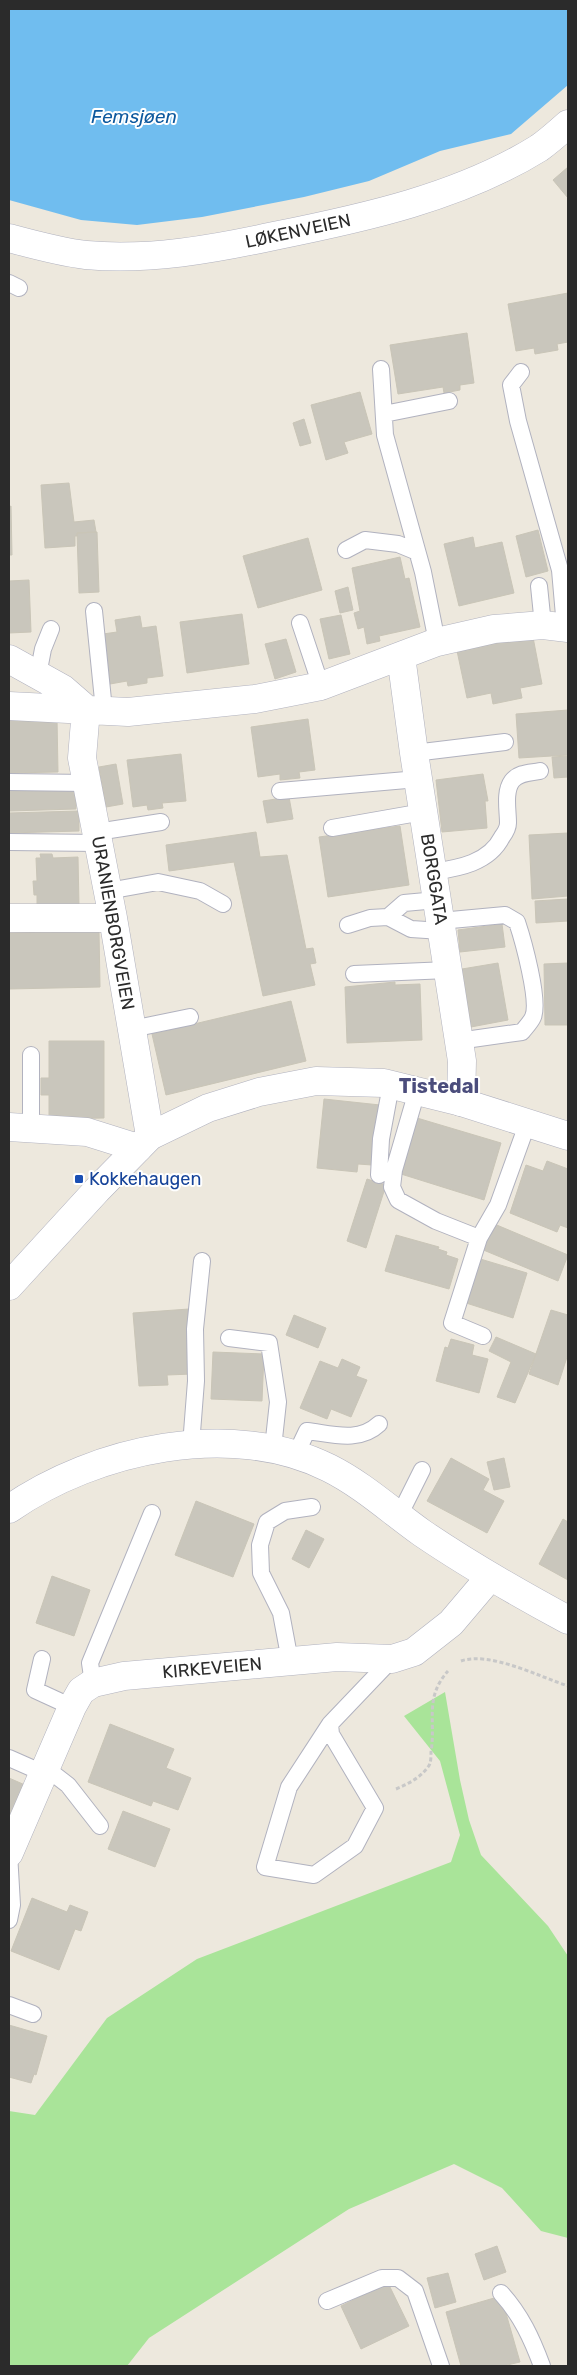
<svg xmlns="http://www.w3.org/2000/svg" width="577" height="2375" viewBox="0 0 577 2375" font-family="Rubik,sans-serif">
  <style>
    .green { fill: #a9e499 }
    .water { fill: #70bdef }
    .building { fill: #c9c6bc; stroke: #c9c5b7 }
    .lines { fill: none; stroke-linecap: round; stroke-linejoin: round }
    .service-casing { stroke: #b1b2bf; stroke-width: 18 }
    .minor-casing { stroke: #b1b2bf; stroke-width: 29 }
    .tertiary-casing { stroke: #b1b2bf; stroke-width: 29 }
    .secondary-casing { stroke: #b1b2bf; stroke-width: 29 }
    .path { stroke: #c8c8c8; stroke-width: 3; stroke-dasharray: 4 2.5; stroke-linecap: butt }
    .service { stroke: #fff; stroke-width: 16 }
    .minor { stroke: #fff; stroke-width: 28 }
    .tertiary { stroke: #fff; stroke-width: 28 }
    .secondary { stroke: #fff; stroke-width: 28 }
    .transit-dot { fill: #1a4fb4; stroke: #fff; stroke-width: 2 }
    .labels { text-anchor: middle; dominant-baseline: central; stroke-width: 4; stroke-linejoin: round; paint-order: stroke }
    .street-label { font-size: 18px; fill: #2b2b2b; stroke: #fff }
    .transit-label { font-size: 18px; fill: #164399; stroke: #fff; text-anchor: start }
    .water-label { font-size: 19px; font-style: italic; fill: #0d599e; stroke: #fff }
    .quarter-label { font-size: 20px; font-weight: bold; fill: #4b4d7c; stroke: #fff }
  </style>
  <rect width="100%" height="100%" fill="#ede8dd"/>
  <path class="green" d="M 445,1692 L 460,1780 L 469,1820 L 481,1855 L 548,1926 L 568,1956 L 568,2238 L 541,2231 L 502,2188 L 454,2164 L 349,2209 L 149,2338 L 127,2366 L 9,2366 L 9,2111 L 35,2115 L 107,2018 L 197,1959 L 451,1862 L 460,1835 L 440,1761 L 404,1716 Z"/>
  <path class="water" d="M 9,9 L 568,9 L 568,85 L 511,134 L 440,151 L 369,181 L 304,197 L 202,217 L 137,225 L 81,220 L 9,200 Z"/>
  <path class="building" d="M 568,167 L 568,198 L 553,180 Z
    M 568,293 L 568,342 L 557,344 L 558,350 L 535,354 L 534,348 L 516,351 L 508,304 Z
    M 467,333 L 474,383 L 460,385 L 460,390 L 444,393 L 443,387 L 398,394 L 390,345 Z
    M 360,392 L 372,434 L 344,442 L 348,453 L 326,460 L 311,405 Z
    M 304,419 L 311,443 L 300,446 L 293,423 Z
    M 69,483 L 74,522 L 94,520 L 96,532 L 77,533 L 77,536 L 75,536 L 75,546 L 45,548 L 41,485 Z
    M 11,506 L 12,555 L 9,555 L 9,507 Z
    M 538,530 L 548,571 L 526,577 L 516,536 Z
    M 97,532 L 99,592 L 79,593 L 77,533 Z
    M 473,537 L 475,548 L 502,542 L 514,593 L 459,606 L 444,544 Z
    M 308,538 L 322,590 L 258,608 L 243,556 Z
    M 400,557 L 405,579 L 409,578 L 420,627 L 379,636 L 380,641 L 367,644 L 364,627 L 358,629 L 354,613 L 360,611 L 352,568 Z
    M 29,580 L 31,632 L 9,633 L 9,581 Z
    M 348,587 L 353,610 L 340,613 L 335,591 Z
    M 242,614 L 249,664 L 187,673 L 180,622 Z
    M 341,615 L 350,654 L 329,659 L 320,619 Z
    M 140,616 L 142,628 L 156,626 L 163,676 L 147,678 L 147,683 L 128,686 L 127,681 L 110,684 L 103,634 L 117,632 L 115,620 Z
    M 532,632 L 542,684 L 520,688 L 522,698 L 493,704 L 491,693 L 467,698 L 456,646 Z
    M 286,639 L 296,672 L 275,679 L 265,644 Z
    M 568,710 L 568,755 L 519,758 L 516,714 Z
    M 57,718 L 58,772 L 9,773 L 9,720 Z
    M 308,719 L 315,770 L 299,772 L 300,778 L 280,780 L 280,774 L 258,777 L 251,727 Z
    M 181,754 L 186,801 L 162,803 L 163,808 L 148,810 L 147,805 L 133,807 L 127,760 Z
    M 568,756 L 568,777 L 554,778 L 552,757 Z
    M 116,764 L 123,804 L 106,807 L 99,767 Z
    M 483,774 L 488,801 L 485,801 L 487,828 L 442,832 L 436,780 Z
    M 76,787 L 76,809 L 9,811 L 9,789 Z
    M 289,797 L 293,819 L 267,823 L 263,801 Z
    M 79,811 L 79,831 L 9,833 L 9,813 Z
    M 400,826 L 409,885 L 328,897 L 319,837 Z
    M 256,832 L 260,857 L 287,855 L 306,949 L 313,948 L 316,963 L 310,964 L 315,985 L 263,996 L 234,862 L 169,871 L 166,845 Z
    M 568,833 L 568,896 L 532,899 L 529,835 Z
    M 40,854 L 52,854 L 53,858 L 78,857 L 79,906 L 37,907 L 37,895 L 34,895 L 33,881 L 37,881 L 36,858 L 41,858 Z
    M 568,899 L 568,921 L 536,923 L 535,901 Z
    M 502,924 L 505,947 L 460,952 L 458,930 Z
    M 99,931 L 100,987 L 9,989 L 9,933 Z
    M 498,963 L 508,1020 L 471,1027 L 462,969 Z
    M 568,963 L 568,1025 L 545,1025 L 544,964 Z
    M 395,982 L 395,985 L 420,984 L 422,1040 L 347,1043 L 345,987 Z
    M 291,1001 L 306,1061 L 166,1095 L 152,1034 Z
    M 49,1041 L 104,1041 L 104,1118 L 49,1119 L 49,1095 L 41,1095 L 41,1078 L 49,1078 Z
    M 324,1099 L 380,1105 L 372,1165 L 358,1164 L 357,1172 L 317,1168 Z
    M 417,1118 L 501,1143 L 484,1200 L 401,1174 Z
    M 547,1161 L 568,1169 L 568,1228 L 560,1225 L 557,1232 L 510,1213 L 526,1165 L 543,1171 Z
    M 367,1179 L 386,1185 L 366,1248 L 347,1241 Z
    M 492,1223 L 568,1255 L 558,1281 L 481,1249 Z
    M 396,1235 L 439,1247 L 438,1249 L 447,1252 L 446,1255 L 458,1259 L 449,1289 L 385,1271 Z
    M 477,1258 L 527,1273 L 513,1318 L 463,1302 Z
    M 189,1309 L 192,1374 L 167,1375 L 168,1385 L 139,1386 L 133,1313 Z
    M 551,1310 L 568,1315 L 568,1354 L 558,1385 L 529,1374 Z
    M 294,1315 L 326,1328 L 318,1348 L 286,1335 Z
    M 496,1337 L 536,1354 L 515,1403 L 497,1397 L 511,1362 L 489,1351 Z
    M 451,1339 L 474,1345 L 472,1355 L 488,1359 L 479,1393 L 436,1381 L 445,1347 L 448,1348 Z
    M 213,1352 L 264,1354 L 262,1401 L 211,1399 Z
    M 342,1359 L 360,1367 L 356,1376 L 367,1380 L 351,1417 L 331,1409 L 327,1419 L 300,1408 L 320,1361 L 338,1368 Z
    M 451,1458 L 489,1479 L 483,1490 L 504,1501 L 487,1533 L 427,1501 Z
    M 504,1458 L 510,1487 L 494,1490 L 487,1462 Z
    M 196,1501 L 254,1524 L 233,1577 L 175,1555 Z
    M 563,1519 L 568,1522 L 568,1580 L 539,1564 Z
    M 306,1530 L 324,1539 L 309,1568 L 292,1559 Z
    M 52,1576 L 90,1590 L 74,1636 L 36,1623 Z
    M 110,1724 L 174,1749 L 166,1768 L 191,1778 L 178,1810 L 153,1801 L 151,1806 L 88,1782 Z
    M 9,1778 L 25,1785 L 9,1821 Z
    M 123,1811 L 170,1829 L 155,1867 L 108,1849 Z
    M 32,1898 L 67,1912 L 70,1905 L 88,1912 L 81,1931 L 75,1929 L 59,1970 L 11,1951 Z
    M 9,2025 L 47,2036 L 36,2075 L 34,2074 L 31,2083 L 9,2077 Z
    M 497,2246 L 506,2272 L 484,2280 L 475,2254 Z
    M 448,2273 L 456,2302 L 435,2308 L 427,2278 Z
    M 388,2283 L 409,2326 L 361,2349 L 341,2306 Z
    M 501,2296 L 520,2362 L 503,2366 L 461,2366 L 446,2312 Z"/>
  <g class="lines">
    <defs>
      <path id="service" d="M 9,283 L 19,288
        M 381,369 L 385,435 L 423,572 L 437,642
        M 521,372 L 511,385 L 518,421 L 560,570 L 565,627
        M 384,414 L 449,401
        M 346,550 L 365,540 L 398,544 L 415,551
        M 539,586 L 543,625
        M 94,611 L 104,710
        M 300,623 L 321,686
        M 38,675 L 43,649 L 51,629
        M 414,753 L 505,742
        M 9,782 L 87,783
        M 280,791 L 418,779
        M 332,828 L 423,812
        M 97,832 L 161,822
        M 9,842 L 99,843
        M 433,872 C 459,868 489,863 502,837 C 505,833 508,828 508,823 C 508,810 504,792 512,781 C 519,772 531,773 540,771
        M 108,891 L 158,882 L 200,891 L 223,904
        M 388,917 L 411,929 L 442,931
        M 440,921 L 505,915 L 517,922 C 523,940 540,1001 533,1017 C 531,1022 525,1028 522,1032 L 458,1041
        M 348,925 L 370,918 L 388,917 L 404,903 L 437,900
        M 354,974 L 448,970
        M 132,1029 L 190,1017
        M 31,1055 L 31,1127
        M 417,1091 L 394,1170 L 392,1187 L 398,1200 L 436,1221 L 479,1238
        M 379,1175 L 381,1139 L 391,1085
        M 483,1336 L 452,1323 L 479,1238 L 498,1205 L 528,1122
        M 229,1338 L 269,1343 L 278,1402 L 273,1448
        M 191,1445 L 196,1381 L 195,1329 L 202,1261
        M 296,1454 L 307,1431 C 332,1434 359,1443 379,1424
        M 399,1516 L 422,1470
        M 42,1659 L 35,1690 L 72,1707
        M 290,1661 L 281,1613 L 261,1573 L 260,1545 L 267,1522 L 285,1511 L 312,1507
        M 93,1683 L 90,1663 L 152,1513
        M 330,1724 L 331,1734 L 375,1808 L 355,1846 L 314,1875 L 265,1867 L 289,1787 L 330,1724 L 392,1659
        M 9,1758 L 43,1773
        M 46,1768 L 68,1785 L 100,1826
        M 9,1920 L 12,1905 L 9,1853
        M 9,2005 L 33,2014
        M 501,2293 C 521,2315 532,2339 542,2366
        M 327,2301 L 382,2278 L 398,2278 L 415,2291 L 441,2366"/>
      <path id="minor" d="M 9,238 C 35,245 60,252 86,255 C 148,261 214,249 274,236 C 364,218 460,197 539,148 C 549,141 559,132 568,124
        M 401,656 L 414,753 L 462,1061 L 461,1102
        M 9,659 L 63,689 L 86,709 L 82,758 L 113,918 L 150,1136
        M 9,706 L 128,712 L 255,699 L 321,686 L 437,642 L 494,629 L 543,625 L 568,628
        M 9,918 L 113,918
        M 9,1127 L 87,1132 L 138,1148
        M 9,1853 L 72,1707 L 81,1691 L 93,1683 L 124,1676 L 337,1657 L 392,1659 L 414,1652 L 451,1623 L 490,1577"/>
      <path id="tertiary" d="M 9,1286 L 97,1190 L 150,1136 L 208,1108 L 259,1092 L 316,1081 L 384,1083 L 461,1102 L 568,1136"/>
      <path id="secondary" d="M 9,1509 C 95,1449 232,1419 329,1468 C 363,1485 391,1511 422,1533 C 469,1565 518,1593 568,1620"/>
    </defs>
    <use href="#service" class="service-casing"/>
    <use href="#minor" class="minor-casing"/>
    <use href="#tertiary" class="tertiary-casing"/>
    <use href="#secondary" class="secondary-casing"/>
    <path class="path" d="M 461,1661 C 490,1651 540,1677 568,1686
      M 396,1789 C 408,1784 420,1778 428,1767 C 431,1764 431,1757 431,1752 C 436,1720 424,1698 448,1671"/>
    <use href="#service" class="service"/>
    <use href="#minor" class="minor"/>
    <use href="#tertiary" class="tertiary"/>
    <use href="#secondary" class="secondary"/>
  </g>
  <rect class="transit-dot" x="74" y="1174" width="10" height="10" rx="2.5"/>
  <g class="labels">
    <g class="street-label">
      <text transform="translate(298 231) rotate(-12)">LØKENVEIEN</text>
      <text transform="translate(434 879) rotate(81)">BORGGATA</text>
      <text transform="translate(113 923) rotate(80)">URANIENBORGVEIEN</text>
      <text transform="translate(212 1668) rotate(-5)">KIRKEVEIEN</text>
    </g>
    <g class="transit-label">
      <text x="89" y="1179">Kokkehaugen</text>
    </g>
    <g class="water-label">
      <text x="134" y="116">Femsjøen</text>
    </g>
    <g class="quarter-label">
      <text x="439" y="1086">Tistedal</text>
    </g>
  </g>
  <rect width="577" height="2375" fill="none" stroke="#2b2b2b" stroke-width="20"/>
</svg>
